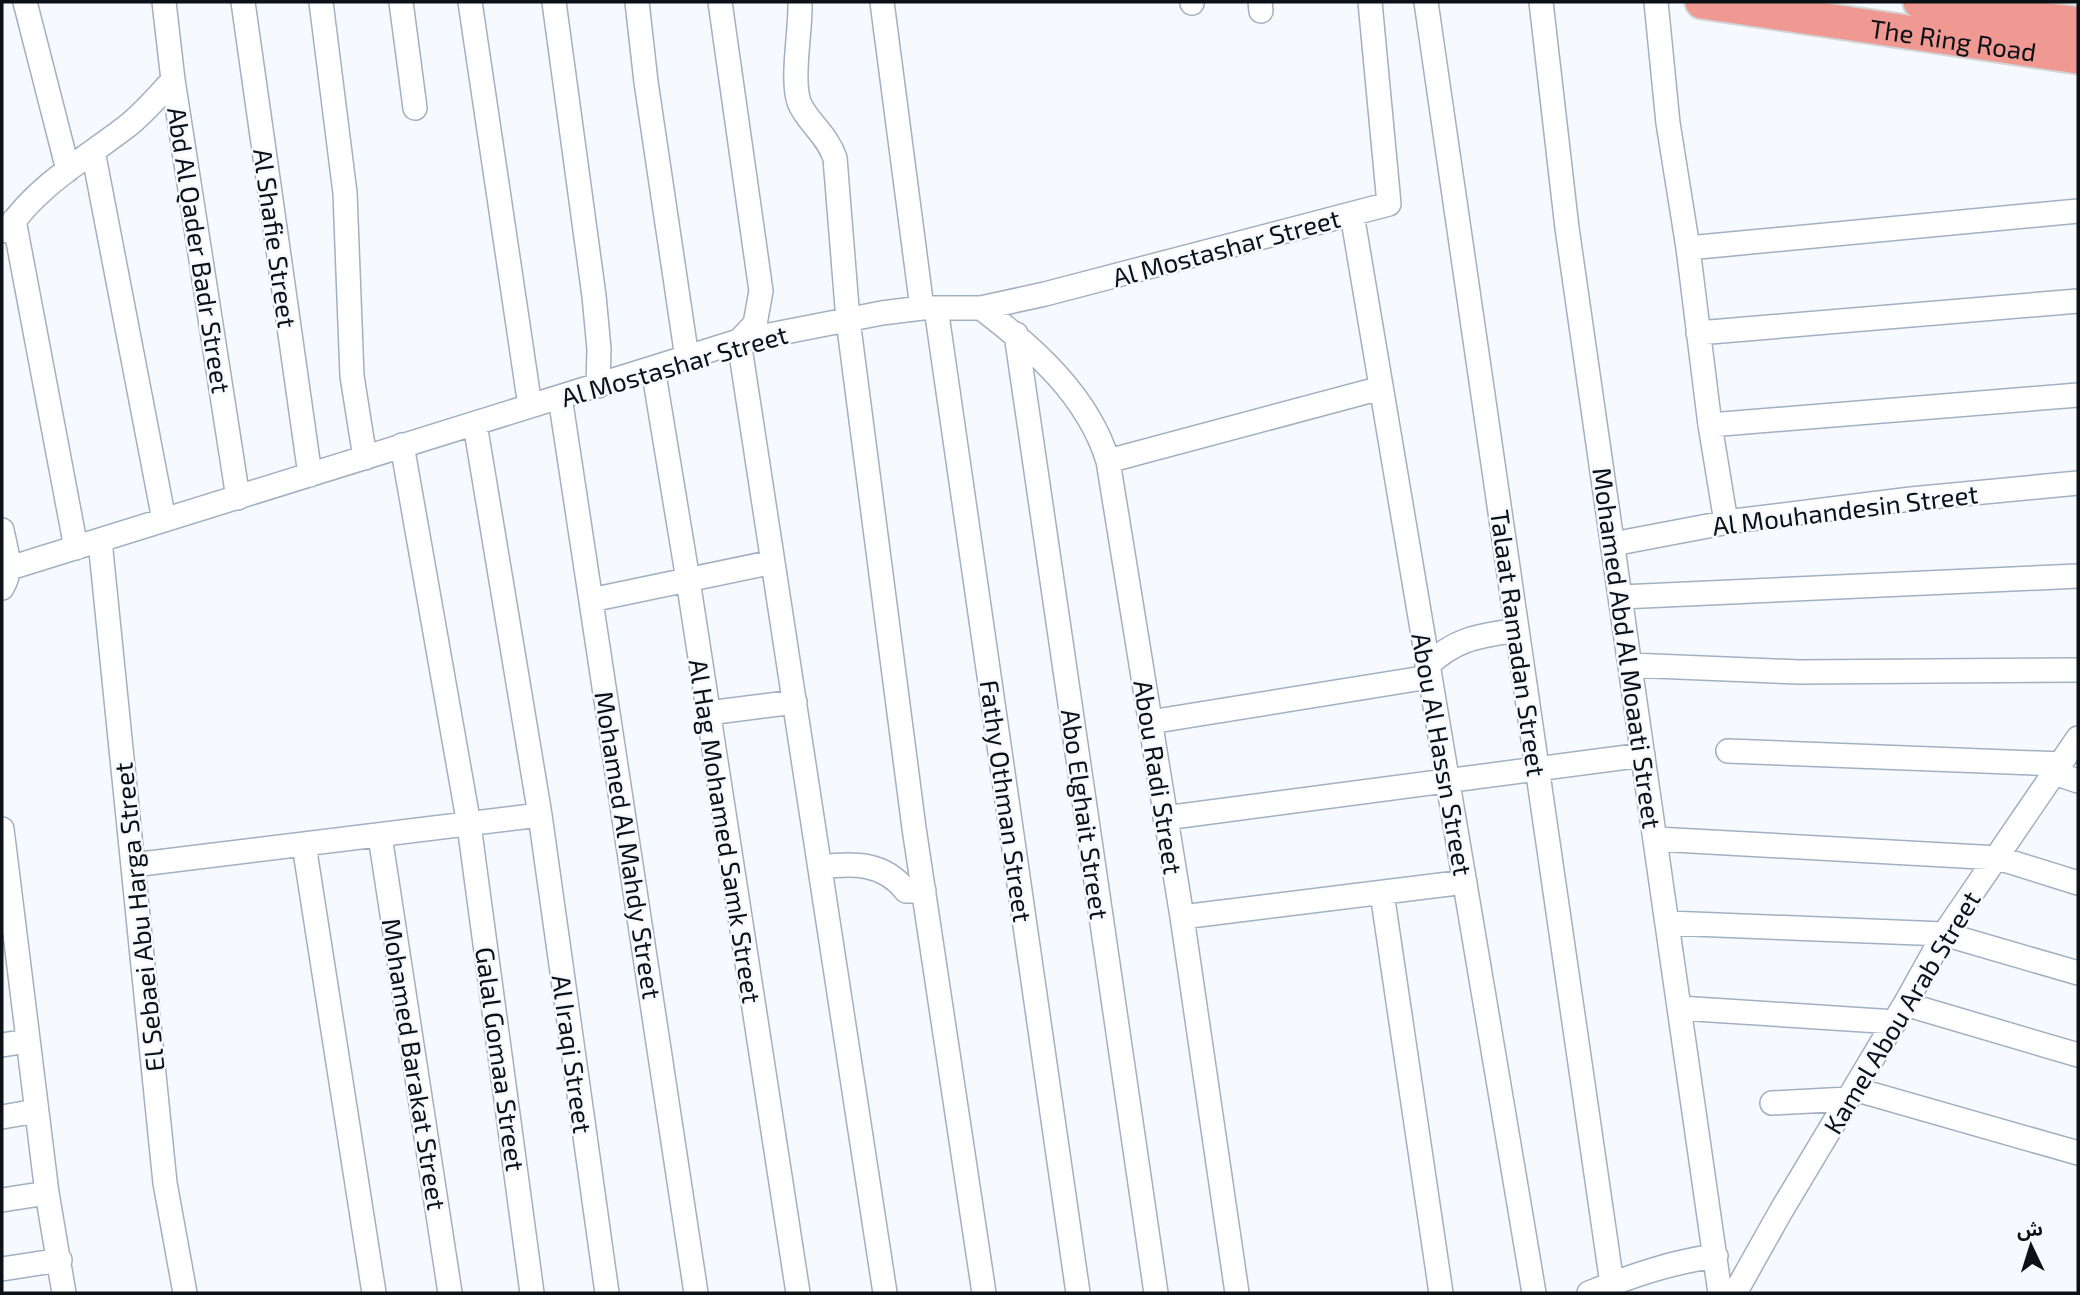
<svg xmlns="http://www.w3.org/2000/svg" width="2080" height="1295" viewBox="0 0 2080 1295" font-family="'Exo 2','Noto Sans Arabic',sans-serif">
  <style>
    .lines { fill: none; stroke-linecap: round; stroke-linejoin: round }
    .minor-casing { stroke: #a2b0c2; stroke-width: 26 }
    .highway-casing { stroke: #d3d4d5; stroke-width: 37 }
    .minor { stroke: #fff; stroke-width: 23 }
    .highway { stroke: #ef9992; stroke-width: 33 }
    .labels { text-anchor: middle; dominant-baseline: central; stroke-width: 5; stroke-linejoin: round; paint-order: stroke }
    .street-label { font-size: 26px; fill: #0c1117; stroke: #f6f9fd }
  </style>
  <rect width="100%" height="100%" fill="#f6f9fd"/>
  <g class="lines">
    <defs>
      <path id="minor" d="M 25,2 L 68,170
        M 164,2 L 173,80 L 238,498
        M 243,2 L 310,475
        M 321,2 L 345,193 L 352,376 L 365,458
        M 401,2 L 415,108
        M 470,2 L 530,406
        M 554,2 L 594,296 L 599,349 L 598,386
        M 637,2 L 646,82 L 687,358
        M 720,2 L 761,291 L 755,324 L 739,341 L 885,1293
        M 800,2 C 801,30 791,78 799,102 C 806,121 827,134 835,158 L 848,320 L 914,828 L 984,1293
        M 882,2 L 922,308
        M 1192,2 L 1192,3
        M 1260,2 L 1261,11
        M 1426,2 L 1612,1284
        M 1541,2 L 1567,228 L 1720,1293
        M 1656,2 L 1668,123 L 1688,248 L 1710,425 L 1726,522
        M 93,151 L 164,520
        M 1352,214 L 1534,1293
        M 14,220 L 76,548
        M 7,231 C 34,188 87,157 126,127 C 143,114 158,96 173,80
        M 1688,248 L 2078,211
        M 936,308 L 1078,1293
        M 981,308 C 1034,348 1088,396 1108,461 L 1182,917 L 1237,1293
        M 1698,333 L 2078,301
        M 1016,334 L 1156,1293
        M 653,368 L 688,580 L 798,1293
        M 560,397 L 696,1293
        M 475,424 L 540,815 L 607,1293
        M 1710,425 L 2078,395
        M 402,445 L 469,825 L 532,1293
        M 1108,461 L 1381,388
        M 2,530 C 6,551 14,569 2,588
        M 100,541 L 165,1183 L 185,1293
        M 1613,544 L 1734,521 L 1911,499 L 2078,483
        M 2,567 L 10,568 L 739,341 L 882,313 L 922,308 L 981,308 L 1045,294 L 1389,204 L 1370,2
        M 1621,597 L 2078,576
        M 591,600 L 773,562
        M 1630,665 L 1799,672 L 2078,670
        M 1427,666 C 1456,638 1479,636 1517,630
        M 708,713 L 795,702
        M 1150,722 L 1429,677
        M 1728,751 L 2061,764
        M 2054,773 L 2078,781
        M 1165,818 L 1643,755
        M 2,829 L 47,1193 L 64,1293
        M 380,836 L 450,1293
        M 1656,839 L 1998,858 L 2078,883
        M 304,845 L 374,1293
        M 133,865 L 540,815
        M 820,867 C 853,863 884,862 906,891 L 924,891
        M 1382,893 L 1441,1293
        M 1182,917 L 1465,882
        M 1668,923 L 1944,934 L 2078,973
        M 1905,1004 L 2078,1055
        M 1680,1008 L 1895,1022
        M 2,1045 L 27,1041
        M 1854,1089 L 2078,1153
        M 1772,1103 L 1848,1099
        M 2,1117 L 36,1111
        M 2,1200 L 47,1193
        M 2,1269 L 60,1260
        M 1589,1293 C 1631,1276 1671,1262 1716,1256
        M 1735,1293 L 1781,1211 L 1905,1004 L 1944,934 L 2078,738"/>
      <g id="highway">
        <path id="s1" d="M 1702,2 L 2078,57"/>
        <path d="M 1920,2 L 2078,24"/>
      </g>
    </defs>
    <use href="#minor" class="minor-casing"/>
    <use href="#highway" class="highway-casing"/>
    <use href="#minor" class="minor"/>
    <use href="#highway" class="highway"/>
  </g>
  <g class="labels">
    <g class="street-label">
      <text stroke="none"><textPath href="#s1" startOffset="254">The Ring Road</textPath></text>
      <text transform="translate(276 238) rotate(82)">Al Shafie Street</text>
      <text transform="translate(1226 247) rotate(-15)">Al Mostashar Street</text>
      <text transform="translate(200 250) rotate(81)">Abd Al Qader Badr Street</text>
      <text transform="translate(674 365) rotate(-16)">Al Mostashar Street</text>
      <text transform="translate(1845 509) rotate(-7)">Al Mouhandesin Street</text>
      <text transform="translate(1519 643) rotate(82)">Talaat Ramadan Street</text>
      <text transform="translate(1628 648) rotate(82)">Mohamed Abd Al Moaati Street</text>
      <text transform="translate(1443 754) rotate(80)">Abou Al Hassn Street</text>
      <text transform="translate(1159 777) rotate(81)">Abou Radi Street</text>
      <text transform="translate(1007 801) rotate(82)">Fathy Othman Street</text>
      <text transform="translate(1086 814) rotate(82)">Abo Elghait Street</text>
      <text transform="translate(726 831) rotate(81)">Al Hag Mohamed Samk Street</text>
      <text transform="translate(629 845) rotate(81)">Mohamed Al Mahdy Street</text>
      <text transform="translate(138 917) rotate(-96)">El Sebaei Abu Harga Street</text>
      <text transform="translate(1901 1012) rotate(-59)">Kamel Abou Arab Street</text>
      <text transform="translate(573 1054) rotate(82)">Al Iraqi Street</text>
      <text transform="translate(501 1059) rotate(82)">Galal Gomaa Street</text>
      <text transform="translate(415 1064) rotate(81)">Mohamed Barakat Street</text>
    </g>
  </g>
  <rect width="2080" height="1295" fill="none" stroke="#0c1117" stroke-width="7"/>
  <g transform="translate(2031 1246) rotate(356)" stroke="#f6f9fd" stroke-width="5" paint-order="stroke">
  <path d="M0-5L12 26L0 18L-12 26Z" fill="#0c1117"/>
  <text y="-10" font-size="19" font-weight="bold" text-anchor="middle" fill="#0c1117">ش</text>
  </g>
</svg>
